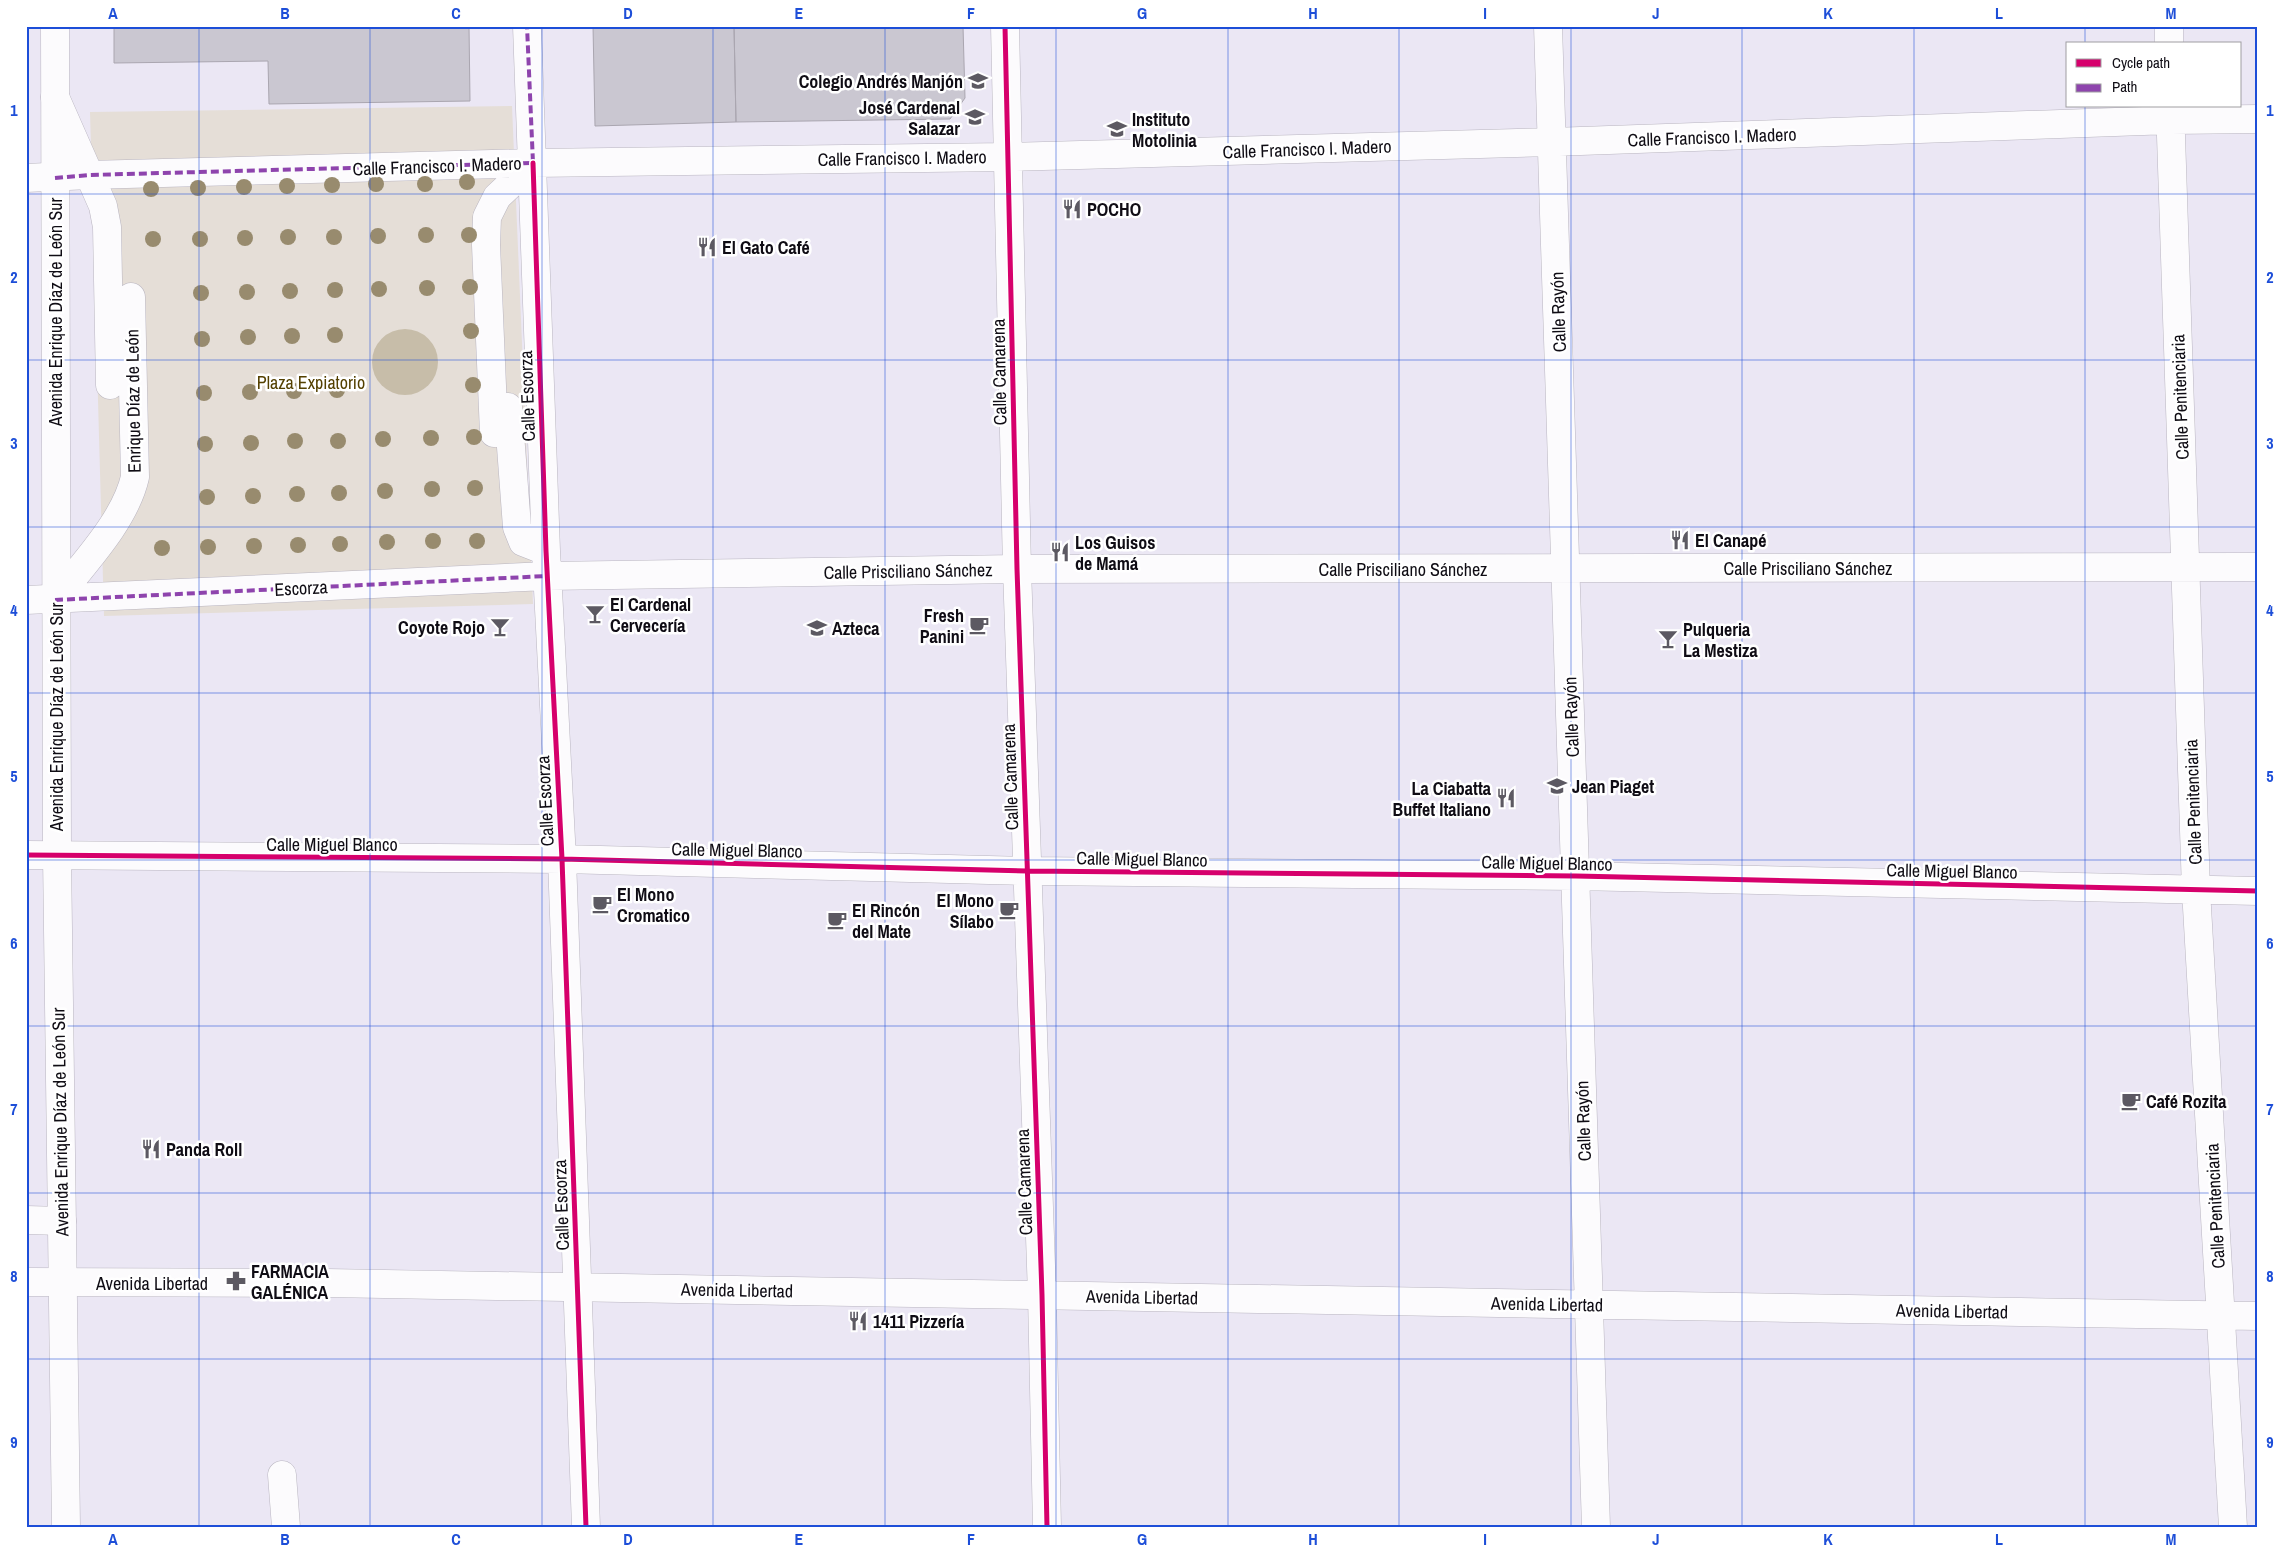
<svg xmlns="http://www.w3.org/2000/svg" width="2284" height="1553" viewBox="0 0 2284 1553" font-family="'Archivo Narrow',sans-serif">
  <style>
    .green { fill: #e5ded7 }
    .water { fill: #c7bda9 }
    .building { fill: #cac7d1; stroke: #aaa6b0 }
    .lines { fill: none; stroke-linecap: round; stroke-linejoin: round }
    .minor-casing { stroke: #b9b5c0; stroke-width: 29 }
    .major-casing { stroke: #b9b5c0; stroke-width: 29 }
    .minor { stroke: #fcfbfd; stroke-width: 28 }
    .major { stroke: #fcfbfd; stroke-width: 28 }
    .quiet { stroke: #8e44ad; stroke-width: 4; stroke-dasharray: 8 4; stroke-linecap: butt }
    .cycleway-casing { stroke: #fff; stroke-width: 8 }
    .cycleway { stroke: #d6006c; stroke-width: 5 }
    .tree { fill: #988b6e }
    .grid { fill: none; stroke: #1d4ed8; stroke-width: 1; stroke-opacity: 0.55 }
    .labels { text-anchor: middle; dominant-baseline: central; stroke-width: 5; stroke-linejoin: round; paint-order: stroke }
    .poi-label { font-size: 18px; font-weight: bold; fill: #0f0c14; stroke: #fff; text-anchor: start }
    .street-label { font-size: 18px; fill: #0f0c14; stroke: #fff }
    .park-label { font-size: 18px; fill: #544000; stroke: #fff }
    .neatline { fill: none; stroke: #1d4ed8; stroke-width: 2 }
    .grid-label { font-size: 16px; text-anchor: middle; font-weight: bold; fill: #1d4ed8 }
  </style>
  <rect width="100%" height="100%" fill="#ebe7f4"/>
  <path class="green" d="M 512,106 L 533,604 L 104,616 L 90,112 Z"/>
  <path class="water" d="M372 362a33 33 0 1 1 66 0a33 33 0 1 1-66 0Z"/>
  <path class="building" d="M 114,26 L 469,26 L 470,101 L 269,104 L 268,61 L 114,63 Z
    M 593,26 L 734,26 L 736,122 L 595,126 Z
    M 734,26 L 963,26 L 965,98 L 950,119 L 736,122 Z"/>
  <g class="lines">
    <defs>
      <path id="minor" d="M 527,26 L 546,551 L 562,859 L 586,1527
        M 1005,26 L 1017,569 L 1042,1295 L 1047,1527
        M 1548,26 L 1596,1527
        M 2169,26 L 2169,44
        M 55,97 L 103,206 L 107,227 L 110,385
        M 2170,106 L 2196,890 L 2233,1527
        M 26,178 L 89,175 L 533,163 L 1008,157 L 1552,142 L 2171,120 L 2258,119
        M 508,407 L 517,527 L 523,542 L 546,551
        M 494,433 L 486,245 L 487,217 L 497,197 L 533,163
        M 26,600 L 547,576 L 1017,569 L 2258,567
        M 55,600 C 83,564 125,521 135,477 L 131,297
        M 26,855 L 562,859 L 1027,871 L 1576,876 L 2258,891
        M 26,1220 L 62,1221
        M 26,1282 L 327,1283 L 2258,1316
        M 282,1475 L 286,1527"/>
      <path id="major" d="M 55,26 L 57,855 L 66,1527"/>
    </defs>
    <use href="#minor" class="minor-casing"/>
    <use href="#major" class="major-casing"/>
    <use href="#minor" class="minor"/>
    <use href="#major" class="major"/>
    <path class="quiet" d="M 55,178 L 89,175 L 533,163 L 527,26
      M 55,600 L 547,576"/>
    <defs>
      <path id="cycleway" d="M 1005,26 L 1017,569 L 1042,1295 L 1047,1527
        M 533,163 L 546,551 L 562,859 L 586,1527
        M 26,855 L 562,859 L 1027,871 L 1576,876 L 2258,891"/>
    </defs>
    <use href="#cycleway" class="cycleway-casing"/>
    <use href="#cycleway" class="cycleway"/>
  </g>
  <g class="tree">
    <circle cx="467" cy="182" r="8"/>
    <circle cx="376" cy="184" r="8"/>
    <circle cx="425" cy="184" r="8"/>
    <circle cx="332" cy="185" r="8"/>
    <circle cx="287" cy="186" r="8"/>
    <circle cx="244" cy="187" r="8"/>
    <circle cx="198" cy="188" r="8"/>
    <circle cx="151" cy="189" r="8"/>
    <circle cx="426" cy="235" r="8"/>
    <circle cx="469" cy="235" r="8"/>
    <circle cx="378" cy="236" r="8"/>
    <circle cx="288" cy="237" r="8"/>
    <circle cx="334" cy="237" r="8"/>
    <circle cx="245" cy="238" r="8"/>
    <circle cx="153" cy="239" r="8"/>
    <circle cx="200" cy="239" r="8"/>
    <circle cx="470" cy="287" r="8"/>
    <circle cx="427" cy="288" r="8"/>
    <circle cx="379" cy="289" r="8"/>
    <circle cx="335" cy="290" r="8"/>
    <circle cx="290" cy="291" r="8"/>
    <circle cx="247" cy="292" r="8"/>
    <circle cx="201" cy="293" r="8"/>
    <circle cx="471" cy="331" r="8"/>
    <circle cx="335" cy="335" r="8"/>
    <circle cx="292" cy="336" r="8"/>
    <circle cx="248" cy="337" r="8"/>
    <circle cx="202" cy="339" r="8"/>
    <circle cx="473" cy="385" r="8"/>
    <circle cx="337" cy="390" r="8"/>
    <circle cx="294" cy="391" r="8"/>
    <circle cx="250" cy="392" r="8"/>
    <circle cx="204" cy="393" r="8"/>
    <circle cx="474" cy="437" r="8"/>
    <circle cx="431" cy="438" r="8"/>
    <circle cx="383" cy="439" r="8"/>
    <circle cx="295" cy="441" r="8"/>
    <circle cx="338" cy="441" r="8"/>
    <circle cx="251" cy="443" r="8"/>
    <circle cx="205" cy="444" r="8"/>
    <circle cx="475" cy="488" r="8"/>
    <circle cx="432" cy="489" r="8"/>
    <circle cx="385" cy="491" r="8"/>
    <circle cx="339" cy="493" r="8"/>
    <circle cx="297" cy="494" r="8"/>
    <circle cx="253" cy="496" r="8"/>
    <circle cx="207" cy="497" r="8"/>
    <circle cx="433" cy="541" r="8"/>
    <circle cx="477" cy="541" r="8"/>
    <circle cx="387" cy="542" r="8"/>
    <circle cx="340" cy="544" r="8"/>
    <circle cx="298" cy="545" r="8"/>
    <circle cx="254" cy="546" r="8"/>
    <circle cx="208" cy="547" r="8"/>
    <circle cx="162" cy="548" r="8"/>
  </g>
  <path class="grid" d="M 199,26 L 199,1527M 370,26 L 370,1527M 542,26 L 542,1527M 713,26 L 713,1527M 885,26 L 885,1527M 1056,26 L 1056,1527M 1228,26 L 1228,1527M 1399,26 L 1399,1527M 1571,26 L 1571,1527M 1742,26 L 1742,1527M 1914,26 L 1914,1527M 2085,26 L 2085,44M 2085,106 L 2085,1527M 26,194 L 2258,194M 26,360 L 2258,360M 26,527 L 2258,527M 26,693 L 2258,693M 26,860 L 2258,860M 26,1026 L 2258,1026M 26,1193 L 2258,1193M 26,1359 L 2258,1359"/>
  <defs>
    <symbol id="school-bare" viewBox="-9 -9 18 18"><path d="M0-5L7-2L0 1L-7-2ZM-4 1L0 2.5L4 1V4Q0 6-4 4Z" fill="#5c5962" stroke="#fff" stroke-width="2.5" paint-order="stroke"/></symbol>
    <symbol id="university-bare" viewBox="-9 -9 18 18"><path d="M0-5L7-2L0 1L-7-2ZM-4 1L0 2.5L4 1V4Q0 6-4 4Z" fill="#5c5962" stroke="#fff" stroke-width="2.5" paint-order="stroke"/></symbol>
    <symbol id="restaurant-bare" viewBox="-9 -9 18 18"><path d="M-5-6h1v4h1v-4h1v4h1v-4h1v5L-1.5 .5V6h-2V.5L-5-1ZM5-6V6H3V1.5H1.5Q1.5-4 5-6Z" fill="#5c5962" stroke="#fff" stroke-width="2.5" paint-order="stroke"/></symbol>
    <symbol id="bar-bare" viewBox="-9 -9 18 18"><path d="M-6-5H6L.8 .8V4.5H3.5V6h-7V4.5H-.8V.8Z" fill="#5c5962" stroke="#fff" stroke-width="2.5" paint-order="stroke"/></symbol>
    <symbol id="cafe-bare" viewBox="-9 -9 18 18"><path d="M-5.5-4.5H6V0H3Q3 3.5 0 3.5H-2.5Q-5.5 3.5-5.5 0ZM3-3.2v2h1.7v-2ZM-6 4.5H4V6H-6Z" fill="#5c5962" stroke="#fff" stroke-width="2.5" paint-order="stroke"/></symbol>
    <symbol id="pharmacy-bare" viewBox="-9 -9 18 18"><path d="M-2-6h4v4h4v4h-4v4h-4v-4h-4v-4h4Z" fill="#5c5962" stroke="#fff" stroke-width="2.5" paint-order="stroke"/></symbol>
  </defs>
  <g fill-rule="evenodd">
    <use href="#school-bare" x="964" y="67" width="28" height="28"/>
    <use href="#school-bare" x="961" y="103" width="28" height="28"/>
    <use href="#university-bare" x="1103" y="115" width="28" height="28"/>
    <use href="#restaurant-bare" x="1058" y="195" width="28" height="28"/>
    <use href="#restaurant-bare" x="693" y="233" width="28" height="28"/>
    <use href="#restaurant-bare" x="1666" y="526" width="28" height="28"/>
    <use href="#restaurant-bare" x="1046" y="538" width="28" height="28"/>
    <use href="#bar-bare" x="581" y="600" width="28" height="28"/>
    <use href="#cafe-bare" x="965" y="611" width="28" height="28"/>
    <use href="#bar-bare" x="486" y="613" width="28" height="28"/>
    <use href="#school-bare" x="803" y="614" width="28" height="28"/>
    <use href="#bar-bare" x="1654" y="625" width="28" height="28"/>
    <use href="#school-bare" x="1543" y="772" width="28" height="28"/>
    <use href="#restaurant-bare" x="1492" y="784" width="28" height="28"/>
    <use href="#cafe-bare" x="588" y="890" width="28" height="28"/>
    <use href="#cafe-bare" x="995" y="896" width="28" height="28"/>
    <use href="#cafe-bare" x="823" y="906" width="28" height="28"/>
    <use href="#cafe-bare" x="2117" y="1087" width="28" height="28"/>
    <use href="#restaurant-bare" x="137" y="1135" width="28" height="28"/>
    <use href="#pharmacy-bare" x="222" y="1267" width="28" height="28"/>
    <use href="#restaurant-bare" x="844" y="1307" width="28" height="28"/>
  </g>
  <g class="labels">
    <g class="poi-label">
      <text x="963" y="81" text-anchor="end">Colegio Andrés Manjón</text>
      <text x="960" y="107" text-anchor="end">José Cardenal<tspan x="960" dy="21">Salazar</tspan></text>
      <text x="1132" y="119">Instituto<tspan x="1132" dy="21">Motolinia</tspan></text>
      <text x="1087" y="209">POCHO</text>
      <text x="722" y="247">El Gato Café</text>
      <text x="1695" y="540">El Canapé</text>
      <text x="1075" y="542">Los Guisos<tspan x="1075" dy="21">de Mamá</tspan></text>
      <text x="610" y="604">El Cardenal<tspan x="610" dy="21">Cervecería</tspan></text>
      <text x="964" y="615" text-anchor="end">Fresh<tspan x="964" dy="21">Panini</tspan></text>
      <text x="485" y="627" text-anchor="end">Coyote Rojo</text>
      <text x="832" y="628">Azteca</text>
      <text x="1683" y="629">Pulqueria<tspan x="1683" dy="21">La Mestiza</tspan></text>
      <text x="1572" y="786">Jean Piaget</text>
      <text x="1491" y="788" text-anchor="end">La Ciabatta<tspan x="1491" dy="21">Buffet Italiano</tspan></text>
      <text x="617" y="894">El Mono<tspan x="617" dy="21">Cromatico</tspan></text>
      <text x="994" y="900" text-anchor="end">El Mono<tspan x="994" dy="21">Sílabo</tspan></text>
      <text x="852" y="910">El Rincón<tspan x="852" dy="21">del Mate</tspan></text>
      <text x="2146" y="1101">Café Rozita</text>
      <text x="166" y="1149">Panda Roll</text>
      <text x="251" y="1271">FARMACIA<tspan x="251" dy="21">GALÉNICA</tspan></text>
      <text x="873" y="1321">1411 Pizzería</text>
    </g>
    <g class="street-label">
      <text transform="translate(1712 137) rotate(-2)">Calle Francisco I. Madero</text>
      <text transform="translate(1307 149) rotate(-2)">Calle Francisco I. Madero</text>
      <text transform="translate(902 158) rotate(-1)">Calle Francisco I. Madero</text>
      <text transform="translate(437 166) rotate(-2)">Calle Francisco I. Madero</text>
      <text transform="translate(55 312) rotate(-90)">Avenida Enrique Díaz de León Sur</text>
      <text transform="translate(1558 312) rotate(-92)">Calle Rayón</text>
      <text transform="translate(999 372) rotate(-91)">Calle Camarena</text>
      <text transform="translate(527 396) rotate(-92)">Calle Escorza</text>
      <text transform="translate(2180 397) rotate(-92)">Calle Penitenciaria</text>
      <text transform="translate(133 401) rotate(-91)">Enrique Díaz de León</text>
      <text x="1808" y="568">Calle Prisciliano Sánchez</text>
      <text x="1403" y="569">Calle Prisciliano Sánchez</text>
      <text transform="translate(908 571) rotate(-1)">Calle Prisciliano Sánchez</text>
      <text transform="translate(301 588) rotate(-3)">Escorza</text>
      <text transform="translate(56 717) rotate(-90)">Avenida Enrique Díaz de León Sur</text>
      <text transform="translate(1571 717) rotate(-92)">Calle Rayón</text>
      <text transform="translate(1010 777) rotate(-92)">Calle Camarena</text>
      <text transform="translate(545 801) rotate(-93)">Calle Escorza</text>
      <text transform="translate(2193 802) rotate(-92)">Calle Penitenciaria</text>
      <text x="332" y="844">Calle Miguel Blanco</text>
      <text transform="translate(737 850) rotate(1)">Calle Miguel Blanco</text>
      <text transform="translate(1142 859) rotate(1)">Calle Miguel Blanco</text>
      <text transform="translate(1547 863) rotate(1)">Calle Miguel Blanco</text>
      <text transform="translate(1952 871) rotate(1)">Calle Miguel Blanco</text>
      <text transform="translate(1583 1121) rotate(-92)">Calle Rayón</text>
      <text transform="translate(60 1122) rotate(-91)">Avenida Enrique Díaz de León Sur</text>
      <text transform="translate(1024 1182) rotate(-92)">Calle Camarena</text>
      <text transform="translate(561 1205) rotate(-92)">Calle Escorza</text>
      <text transform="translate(2215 1206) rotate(-93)">Calle Penitenciaria</text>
      <text x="152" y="1283">Avenida Libertad</text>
      <text transform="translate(737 1290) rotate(1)">Avenida Libertad</text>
      <text transform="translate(1142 1297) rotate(1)">Avenida Libertad</text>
      <text transform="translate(1547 1304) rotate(1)">Avenida Libertad</text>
      <text transform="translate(1952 1311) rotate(1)">Avenida Libertad</text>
    </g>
    <g class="park-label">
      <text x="311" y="382">Plaza Expiatorio</text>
    </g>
  </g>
  <rect width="2284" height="1553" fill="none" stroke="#ffffff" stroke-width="55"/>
  <rect x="2066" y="42" width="175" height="65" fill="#ffffff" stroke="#9f9ea1"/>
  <rect x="2076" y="59" width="25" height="8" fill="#d6006c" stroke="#9f9ea1"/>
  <text x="2112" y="68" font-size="15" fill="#0f0c14">Cycle path</text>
  <rect x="2076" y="84" width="25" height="8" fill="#8e44ad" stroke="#9f9ea1"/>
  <text x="2112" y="92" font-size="15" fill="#0f0c14">Path</text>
  <rect x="28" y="28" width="2228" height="1498" class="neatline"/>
  <g class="grid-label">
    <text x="113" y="19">A</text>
    <text x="285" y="19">B</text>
    <text x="456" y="19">C</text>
    <text x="628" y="19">D</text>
    <text x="799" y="19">E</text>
    <text x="971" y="19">F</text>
    <text x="1142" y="19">G</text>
    <text x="1313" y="19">H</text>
    <text x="1485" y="19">I</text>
    <text x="1656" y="19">J</text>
    <text x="1828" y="19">K</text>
    <text x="1999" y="19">L</text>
    <text x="2171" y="19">M</text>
    <text x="14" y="116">1</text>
    <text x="2270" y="116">1</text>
    <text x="14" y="283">2</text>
    <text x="2270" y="283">2</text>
    <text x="14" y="449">3</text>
    <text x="2270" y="449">3</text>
    <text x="14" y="616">4</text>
    <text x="2270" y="616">4</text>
    <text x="14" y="782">5</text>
    <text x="2270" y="782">5</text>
    <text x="14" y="949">6</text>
    <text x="2270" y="949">6</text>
    <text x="14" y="1115">7</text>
    <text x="2270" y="1115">7</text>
    <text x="14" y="1282">8</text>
    <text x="2270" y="1282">8</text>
    <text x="14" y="1448">9</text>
    <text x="2270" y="1448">9</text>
    <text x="113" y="1545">A</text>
    <text x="285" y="1545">B</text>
    <text x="456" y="1545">C</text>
    <text x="628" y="1545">D</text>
    <text x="799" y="1545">E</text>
    <text x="971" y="1545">F</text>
    <text x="1142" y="1545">G</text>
    <text x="1313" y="1545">H</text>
    <text x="1485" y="1545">I</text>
    <text x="1656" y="1545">J</text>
    <text x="1828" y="1545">K</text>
    <text x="1999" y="1545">L</text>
    <text x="2171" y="1545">M</text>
  </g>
</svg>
